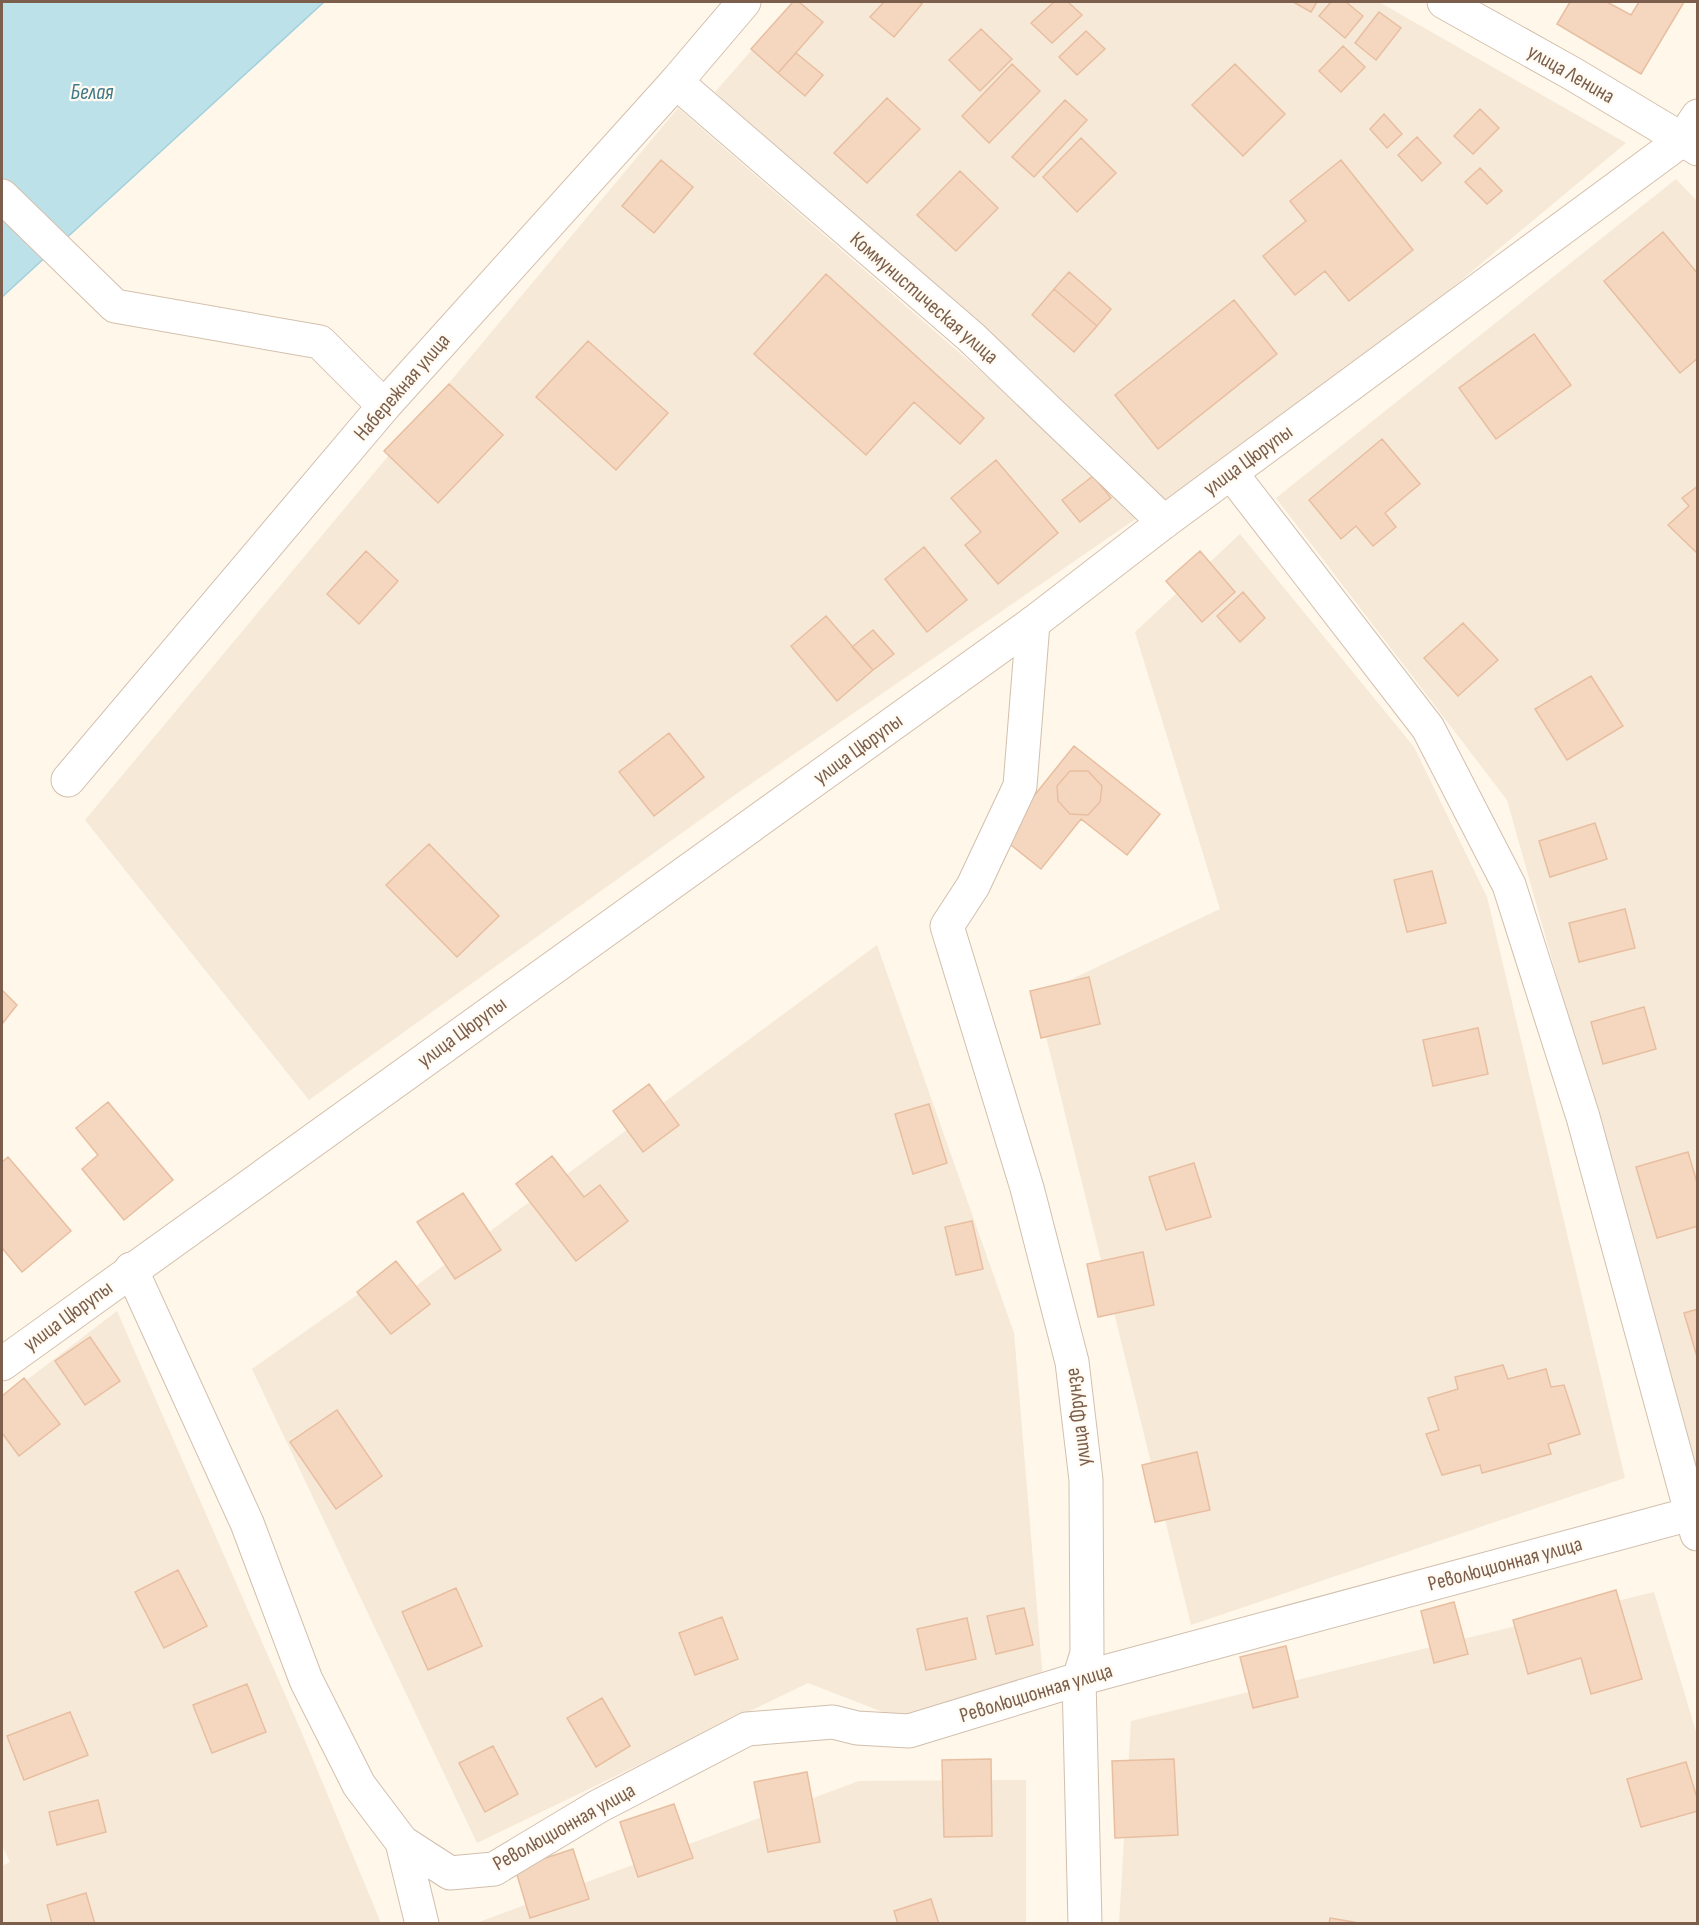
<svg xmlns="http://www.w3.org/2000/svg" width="1699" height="1925" viewBox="0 0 1699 1925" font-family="'Sofia Sans Condensed',sans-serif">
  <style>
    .residential { fill: #f6e9d8 }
    .water { fill: #bde1e9; stroke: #a2d1dc; stroke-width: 1.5 }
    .building { fill: #f5d7c0; stroke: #e8bea0; stroke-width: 1.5 }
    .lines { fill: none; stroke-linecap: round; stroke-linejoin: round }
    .minor-casing { stroke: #d2bfae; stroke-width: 35 }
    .secondary-casing { stroke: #d5c0ac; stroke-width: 35 }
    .minor { stroke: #fff; stroke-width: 33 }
    .secondary { stroke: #fff; stroke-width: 33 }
    .labels { text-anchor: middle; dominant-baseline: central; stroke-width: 4.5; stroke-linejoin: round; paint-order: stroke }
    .street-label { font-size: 21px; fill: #7b5e4b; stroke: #fffaf2 }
    .water-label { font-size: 22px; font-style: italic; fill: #407987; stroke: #fffaf2 }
  </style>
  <rect width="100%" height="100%" fill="#fef7ea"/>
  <path class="residential" d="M 794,2 L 1379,2 L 1626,143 L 1173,520 L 715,92 Z
    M 678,108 L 1054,435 L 1140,516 L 739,792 L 309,1100 L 85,820 Z
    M 1676,179 L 1697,201 L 1697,1474 L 1507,800 L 1276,498 Z
    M 1240,534 L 1414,747 L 1487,897 L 1625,1478 L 1191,1625 L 1036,996 L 1220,909 L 1135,632 Z
    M 877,945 L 1014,1333 L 1043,1680 L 906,1721 L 808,1683 L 477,1843 L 252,1369 L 384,1276 L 401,1297 Z
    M 117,1311 L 304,1738 L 381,1923 L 2,1924 L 2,1866 L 10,1862 L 2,1845 L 2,1399 Z
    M 1654,1592 L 1697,1735 L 1697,1923 L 1119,1924 L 1131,1721 Z
    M 1026,1780 L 1026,1923 L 479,1924 L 479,1922 L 859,1781 Z"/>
  <path class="water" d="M 2,2 L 324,2 L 2,297 Z"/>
  <path class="building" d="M 793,2 L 799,2 L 823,22 L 778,73 L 751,49 Z
    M 884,2 L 919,2 L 922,4 L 894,37 L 870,17 Z
    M 1054,2 L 1068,2 L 1082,15 L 1052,43 L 1031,23 Z
    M 1293,2 L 1317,2 L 1311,12 Z
    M 1331,2 L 1346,2 L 1363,16 L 1345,38 L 1319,16 Z
    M 1570,2 L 1607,2 L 1631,15 L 1639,2 L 1684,2 L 1641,74 L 1557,24 Z
    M 1379,12 L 1401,28 L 1376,60 L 1355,43 Z
    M 981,29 L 1012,59 L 980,91 L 949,60 Z
    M 1086,31 L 1105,49 L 1077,75 L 1059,57 Z
    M 1343,46 L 1365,67 L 1341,92 L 1319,71 Z
    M 796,53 L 823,75 L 805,96 L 778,73 Z
    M 1012,64 L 1040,91 L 989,143 L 962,116 Z
    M 1235,64 L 1285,114 L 1243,156 L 1192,105 Z
    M 887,98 L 920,129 L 867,183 L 834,153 Z
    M 1065,100 L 1087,120 L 1034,177 L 1012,157 Z
    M 1480,109 L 1499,128 L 1473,154 L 1454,136 Z
    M 1384,114 L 1402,134 L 1387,148 L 1370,129 Z
    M 1417,137 L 1441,163 L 1422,181 L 1398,155 Z
    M 1081,138 L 1116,173 L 1077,212 L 1043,177 Z
    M 661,160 L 693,187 L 654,233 L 622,206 Z
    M 1341,160 L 1413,250 L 1349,301 L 1325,271 L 1295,295 L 1263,256 L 1306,221 L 1290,201 Z
    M 1480,168 L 1502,191 L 1487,204 L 1465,182 Z
    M 960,171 L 998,208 L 956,251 L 917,215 Z
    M 1663,232 L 1698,274 L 1698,358 L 1680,373 L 1604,281 Z
    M 1069,272 L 1111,309 L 1097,326 L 1054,289 Z
    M 826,274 L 984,418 L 960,444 L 914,402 L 866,455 L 754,354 Z
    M 1054,289 L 1097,326 L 1074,352 L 1032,315 Z
    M 1234,300 L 1277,354 L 1158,449 L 1115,395 Z
    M 1534,334 L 1571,385 L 1496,439 L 1459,388 Z
    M 588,341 L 668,413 L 616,470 L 536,397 Z
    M 449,384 L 503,435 L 438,503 L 384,451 Z
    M 1382,439 L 1420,484 L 1385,513 L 1396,527 L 1373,546 L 1356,526 L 1341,539 L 1309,500 Z
    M 996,460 L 1058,533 L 998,584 L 965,545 L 981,532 L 951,498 Z
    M 1093,476 L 1111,498 L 1080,522 L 1062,500 Z
    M 1698,486 L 1698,554 L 1668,525 L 1689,506 L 1682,498 Z
    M 924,547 L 967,600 L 927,632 L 885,579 Z
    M 366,551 L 398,581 L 359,624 L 327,594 Z
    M 1200,551 L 1235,592 L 1202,622 L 1166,581 Z
    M 1243,592 L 1265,618 L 1240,642 L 1217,616 Z
    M 826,616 L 873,670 L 837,701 L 791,646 Z
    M 1463,623 L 1498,660 L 1458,696 L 1424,658 Z
    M 873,630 L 894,654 L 873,670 L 852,647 Z
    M 1591,676 L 1623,726 L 1567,760 L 1535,709 Z
    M 669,733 L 704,777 L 654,816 L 619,772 Z
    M 1074,746 L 1160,814 L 1127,855 L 1081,819 L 1041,869 L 1001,837 Z
    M 1070,771 L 1088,771 L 1102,786 L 1100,802 L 1088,815 L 1070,814 L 1058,801 L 1057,786 Z
    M 1595,823 L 1607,859 L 1550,877 L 1539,841 Z
    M 429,844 L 499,916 L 457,957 L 386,885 Z
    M 1432,871 L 1446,923 L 1407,932 L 1394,880 Z
    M 1625,909 L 1635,948 L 1579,962 L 1569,923 Z
    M 1089,977 L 1100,1024 L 1041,1038 L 1030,991 Z
    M 2,990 L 17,1005 L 2,1024 Z
    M 1644,1007 L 1656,1049 L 1603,1064 L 1591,1022 Z
    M 1478,1028 L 1488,1074 L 1433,1086 L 1423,1040 Z
    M 649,1084 L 679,1125 L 643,1152 L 613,1111 Z
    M 108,1102 L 173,1180 L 124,1220 L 82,1169 L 98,1155 L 76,1128 Z
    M 929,1104 L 947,1163 L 913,1174 L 895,1114 Z
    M 1688,1152 L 1698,1186 L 1698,1226 L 1657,1238 L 1636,1167 Z
    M 552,1156 L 584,1197 L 600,1185 L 628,1221 L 576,1261 L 516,1184 Z
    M 8,1157 L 71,1231 L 22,1272 L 2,1248 L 2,1162 Z
    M 1194,1163 L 1211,1217 L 1166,1230 L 1149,1177 Z
    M 463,1193 L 501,1250 L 455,1279 L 417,1222 Z
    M 972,1221 L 983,1269 L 956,1275 L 945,1227 Z
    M 1143,1252 L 1154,1305 L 1098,1317 L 1087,1264 Z
    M 396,1261 L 430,1304 L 391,1334 L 357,1292 Z
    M 1698,1309 L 1698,1360 L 1684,1313 Z
    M 90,1337 L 120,1381 L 85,1405 L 55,1361 Z
    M 1503,1365 L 1508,1379 L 1546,1369 L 1551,1387 L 1564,1385 L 1580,1434 L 1548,1444 L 1551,1454 L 1482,1473 L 1480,1465 L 1442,1475 L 1426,1434 L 1439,1430 L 1428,1398 L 1458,1389 L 1455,1377 Z
    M 24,1378 L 60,1424 L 19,1456 L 2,1433 L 2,1396 Z
    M 337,1410 L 382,1476 L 336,1509 L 290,1442 Z
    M 1197,1452 L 1210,1510 L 1155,1522 L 1142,1465 Z
    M 178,1570 L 207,1626 L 164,1648 L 135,1592 Z
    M 456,1588 L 482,1646 L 428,1670 L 402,1612 Z
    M 1616,1590 L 1642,1679 L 1591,1694 L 1581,1658 L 1528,1674 L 1513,1620 Z
    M 1454,1602 L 1468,1654 L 1434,1663 L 1421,1611 Z
    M 1024,1608 L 1033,1645 L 996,1654 L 987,1616 Z
    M 722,1617 L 738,1659 L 695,1675 L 679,1633 Z
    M 967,1618 L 976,1659 L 926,1670 L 917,1629 Z
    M 1286,1646 L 1298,1697 L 1253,1708 L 1240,1657 Z
    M 247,1684 L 266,1732 L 212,1753 L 193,1705 Z
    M 602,1698 L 630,1746 L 596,1767 L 567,1718 Z
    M 70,1712 L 88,1755 L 24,1780 L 7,1736 Z
    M 493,1746 L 518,1794 L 485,1812 L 459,1763 Z
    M 991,1759 L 992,1836 L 944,1837 L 942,1760 Z
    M 1174,1759 L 1178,1835 L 1115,1838 L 1112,1761 Z
    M 1686,1762 L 1698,1801 L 1698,1811 L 1641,1827 L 1627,1779 Z
    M 807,1772 L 820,1842 L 768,1852 L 754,1782 Z
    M 98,1800 L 106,1832 L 57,1845 L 49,1812 Z
    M 674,1804 L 693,1858 L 638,1877 L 620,1822 Z
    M 573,1849 L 589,1899 L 530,1918 L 515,1868 Z
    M 86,1893 L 95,1924 L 52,1924 L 47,1905 Z
    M 931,1899 L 939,1924 L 898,1924 L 894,1911 Z
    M 1330,1918 L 1365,1924 L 1329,1924 Z"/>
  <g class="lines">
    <defs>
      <path id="minor" d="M 676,82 L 971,337 L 1164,522
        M 1231,473 L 1428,728 L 1509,885 L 1583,1117 L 1697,1534
        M 1033,623 L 1020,786 L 973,886 L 947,926 L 1027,1188 L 1072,1362 L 1086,1480 L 1087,1653 L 1079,1679 L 1085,1924
        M 68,780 L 384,406
        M 131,1269 L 247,1523 L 306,1680 L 359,1785 L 402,1842 L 422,1924
        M 402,1842 L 450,1873 L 494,1869 L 599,1806 L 747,1729 L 833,1722 L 857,1728 L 909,1731 L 1079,1679 L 1698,1512"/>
      <path id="secondary" d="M 1444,2 L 1573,74 L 1698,149
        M 2,196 L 115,306 L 320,342 L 384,406 L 676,82 L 744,2
        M 2,1364 L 1033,623 L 1164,522 L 1682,140 L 1698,116"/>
    </defs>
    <use href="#minor" class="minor-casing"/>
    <use href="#secondary" class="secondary-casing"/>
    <use href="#minor" class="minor"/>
    <use href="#secondary" class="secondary"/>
  </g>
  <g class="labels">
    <g class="street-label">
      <text transform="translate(1571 74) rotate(30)">улица Ленина</text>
      <text transform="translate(924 298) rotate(41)">Коммунистическая улица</text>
      <text transform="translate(402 387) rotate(-49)">Набережная улица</text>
      <text transform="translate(1248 460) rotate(-36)">улица Цюрупы</text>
      <text transform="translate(858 749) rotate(-36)">улица Цюрупы</text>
      <text transform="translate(462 1032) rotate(-36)">улица Цюрупы</text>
      <text transform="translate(68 1316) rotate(-36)">улица Цюрупы</text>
      <text transform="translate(1078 1417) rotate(-97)">улица Фрунзе</text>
      <text transform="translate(1505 1564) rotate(-15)">Революционная улица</text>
      <text transform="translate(1036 1693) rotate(-17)">Революционная улица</text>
      <text transform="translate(564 1827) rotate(-29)">Революционная улица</text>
    </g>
    <g class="water-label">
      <text x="92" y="92">Белая</text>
    </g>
  </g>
  <rect width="1699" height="1925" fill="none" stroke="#7b5e4b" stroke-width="6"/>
</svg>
